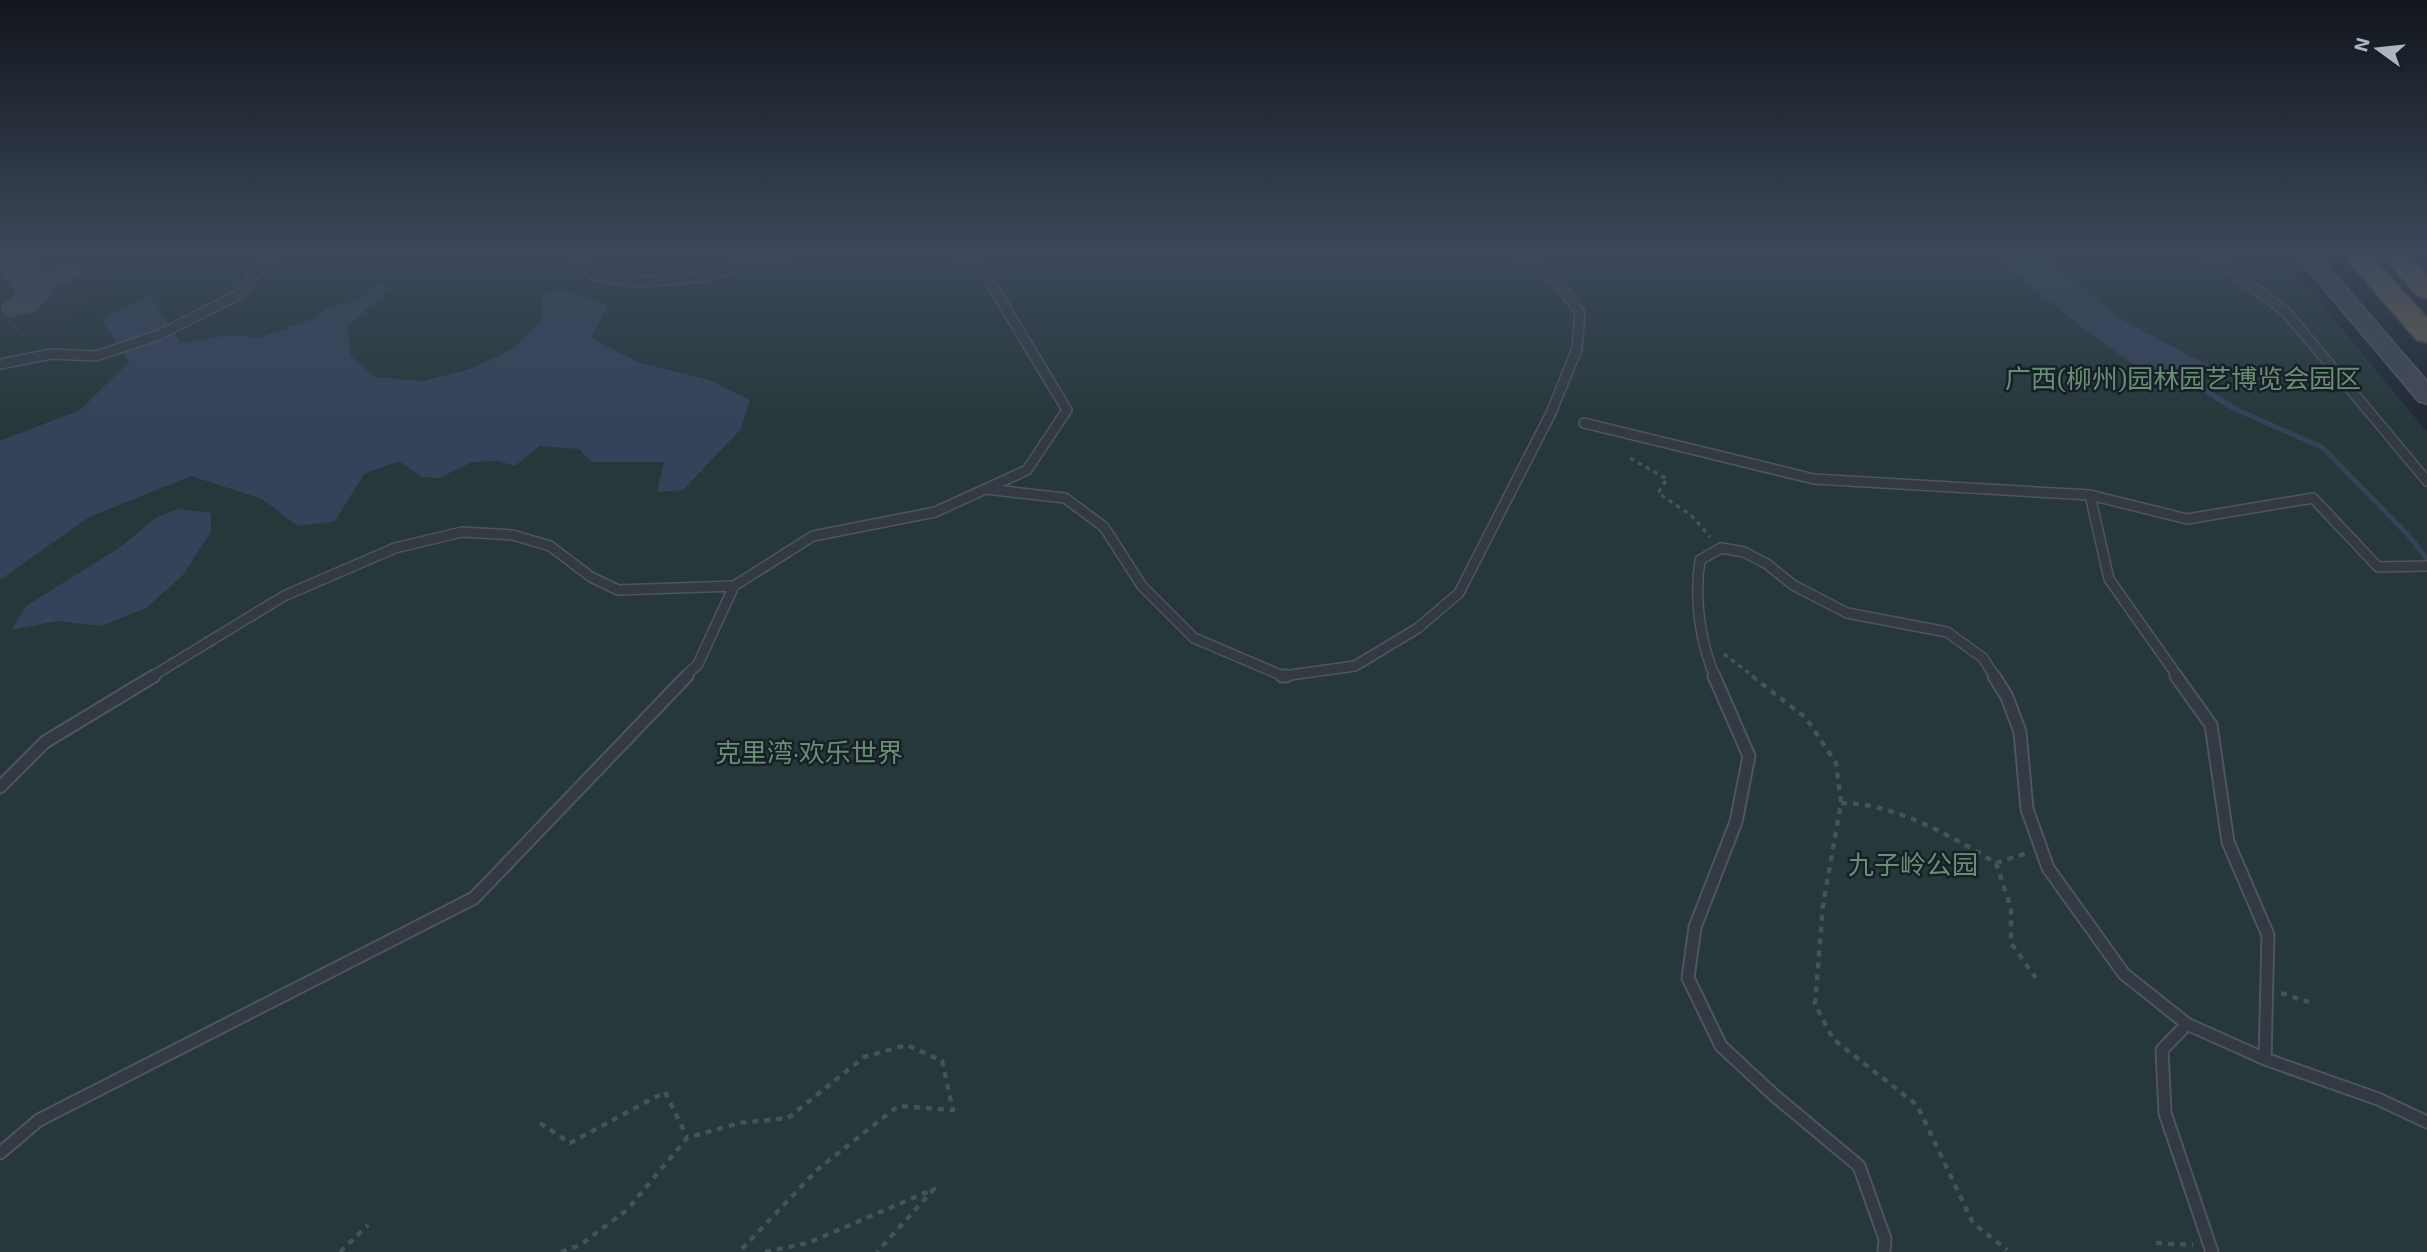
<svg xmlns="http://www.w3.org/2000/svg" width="2427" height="1252" viewBox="0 0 2427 1252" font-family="'Exo 2','Noto Sans SC',sans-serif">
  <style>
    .green { fill: #263839 }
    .water { fill: #35435a }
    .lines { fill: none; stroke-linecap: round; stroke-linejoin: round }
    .stream { stroke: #35435a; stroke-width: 5 }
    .lane-far1-casing { stroke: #4e555f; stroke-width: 12 }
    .lane-casing { stroke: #4e555f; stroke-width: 15 }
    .secondary-casing { stroke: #4e555f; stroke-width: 4 }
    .highway-casing { stroke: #3e454f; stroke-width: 4 }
    .path-far1 { stroke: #445356; stroke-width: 3.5; stroke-dasharray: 4.5 4.5; stroke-linecap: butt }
    .path { stroke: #445356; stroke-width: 4.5; stroke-dasharray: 6 6; stroke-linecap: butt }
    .lane-far1 { stroke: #333a44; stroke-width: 9 }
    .lane { stroke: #333a44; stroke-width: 11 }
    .secondary { fill: #424957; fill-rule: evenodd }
    .highway { fill: #6a6151; fill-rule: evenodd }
    .wall { fill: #39404c }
    .shaded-wall { fill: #2e343e }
    .building { fill: #424b58; stroke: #2e343e; stroke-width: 2 }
    .labels { text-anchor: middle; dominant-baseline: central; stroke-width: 5; stroke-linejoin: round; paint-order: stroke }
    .park-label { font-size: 26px; fill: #678f71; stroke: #191f29 }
  </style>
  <rect width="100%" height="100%" fill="#202833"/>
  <path class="green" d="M 0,250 L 2277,250 L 2427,432 L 2427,1252 L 0,1252 Z"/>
  <path class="water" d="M 1990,250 L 2049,250 L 2062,273 L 2123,320 L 2209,366 L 2160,380 C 2102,347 2040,295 1990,250 Z
    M 381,282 L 389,288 L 347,328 L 351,356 L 375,377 L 423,381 L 470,369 L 515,348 L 541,320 L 543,294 L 562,290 L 608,305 L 591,338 L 638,362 L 709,380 L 750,400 L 741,429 L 683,490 L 657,492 L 664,462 L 592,462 L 579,449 L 539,446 L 515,466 L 498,461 L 472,462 L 439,478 L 422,477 L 399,461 L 364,474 L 335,521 L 298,526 L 262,499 L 191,476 L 89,517 L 0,580 L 0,441 L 80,410 L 129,362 L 101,319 L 150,296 L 181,343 L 230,335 L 259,338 L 317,318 L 326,308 L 360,300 Z
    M 178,509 L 211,513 L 211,532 L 183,575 L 146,608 L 101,626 L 57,621 L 11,630 L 26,606 L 122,546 L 157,517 Z"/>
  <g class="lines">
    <path class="stream" d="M 2172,370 L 2235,409 L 2322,447 L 2409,536 L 2427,559"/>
    <defs>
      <path id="lane-far1" d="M 570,250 L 594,275 L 636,282 L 703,277 L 795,250
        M 2204,250 L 2286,312 L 2427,481
        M 0,364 L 51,354 L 96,356 L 159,335 L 240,294 L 274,250
        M 1584,423 L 1814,479 L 2090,495 L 2187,519 L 2313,498 L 2378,567 L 2427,566
        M 986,489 L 1065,498 L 1104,527 L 1142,586 L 1194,638 L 1283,676 L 1355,666 L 1418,628 L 1459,593 L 1551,413 L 1577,349 L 1580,313 L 1557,281 L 1509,250
        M 2090,495 L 2109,579 L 2178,677
        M 151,677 L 284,596 L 395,548 L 462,532 L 513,535 L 550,546 L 591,577 L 618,590 L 734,586 L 813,536 L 935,512 L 1027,470 L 1067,410 L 982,269 L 948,250
        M 685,677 L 698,664 L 734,586
        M 1715,677 C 1700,642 1694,598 1700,560 L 1721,548 L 1744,552 L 1767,564 L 1793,585 L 1847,613 L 1947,632 L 1983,658 L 1995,677"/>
      <path id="lane" d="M 1282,676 L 1286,676
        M 1714,676 L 1749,756 L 1736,822 L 1695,927 L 1688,978 L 1721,1046 L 1775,1096 L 1859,1166 L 1885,1239 L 1884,1252
        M 1994,676 L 2007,697 L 2020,732 L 2027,809 L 2048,868 L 2124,974 L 2187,1024 L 2265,1059 L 2378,1099 L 2427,1122
        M 2176,676 L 2211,725 L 2228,842 L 2268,935 L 2265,1059
        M 0,787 L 45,742 L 154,676
        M 2187,1024 L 2162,1050 L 2165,1113 L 2212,1252
        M 0,1153 L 39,1120 L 474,898 L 687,676"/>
      <path id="secondary" d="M 2292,250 L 2313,250 L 2427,382 L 2427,403 L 2419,401 Z"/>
      <path id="highway" d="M 2339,250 L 2365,250 L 2427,318 L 2427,342 L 2417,340 Z
        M 2377,250 L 2404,250 L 2427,275 L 2427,298 L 2418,296 Z"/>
    </defs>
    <use href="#lane-far1" class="lane-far1-casing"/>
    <use href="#lane" class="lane-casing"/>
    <use href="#secondary" class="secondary-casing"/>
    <use href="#highway" class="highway-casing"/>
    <path class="path-far1" d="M 1630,458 L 1667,479 L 1658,493 L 1691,515 L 1710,537
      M 1724,654 L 1754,677"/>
    <path class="path" d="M 1752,676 L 1806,718 L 1836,763 L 1841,803 L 1823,905 L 1815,1004 L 1833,1039 L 1917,1105 L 1973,1223 L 2007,1250
      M 1841,803 C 1894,803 1951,836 1996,863 L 2011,908 L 2011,943 L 2036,978
      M 1996,863 L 2027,853
      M 2281,993 L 2309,1002
      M 540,1123 L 570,1143 L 665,1092 L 687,1137
      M 2156,1243 L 2193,1245
      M 340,1252 L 368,1225
      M 561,1252 L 580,1245 L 627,1210 L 687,1138 L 739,1123 L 788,1118 L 864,1057 L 907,1045 L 942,1061 L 953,1110 L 898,1106 L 818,1169 L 739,1252
      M 765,1252 L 808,1243 L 934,1189 L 877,1252"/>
    <use href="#lane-far1" class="lane-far1"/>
    <use href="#lane" class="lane"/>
    <use href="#secondary" class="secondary"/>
    <use href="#highway" class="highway"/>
  </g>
  <path class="wall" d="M 30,253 L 47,271 L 106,287 L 90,300 L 71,309 L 67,318 L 53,332 L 26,339 L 14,329 L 0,313 L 0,305 L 14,292 Z"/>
  <path class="shaded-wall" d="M 107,250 L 131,250 L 113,258 Z
    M 90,266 L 106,287 L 90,300 L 71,309 L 67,318 L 53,332 L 26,339 L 9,319 Z"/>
  <path class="building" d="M 0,250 L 28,250 L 47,271 L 67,263 L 90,266 L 74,280 L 55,288 L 51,297 L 36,312 L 9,319 L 0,312 L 0,305 L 15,292 L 0,275 Z"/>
  <linearGradient id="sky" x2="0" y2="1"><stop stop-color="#12161c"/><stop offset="0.59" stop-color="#3c485b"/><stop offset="1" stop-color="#3c485b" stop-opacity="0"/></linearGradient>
  <rect width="2427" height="426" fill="url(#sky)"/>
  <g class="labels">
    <g class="park-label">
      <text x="2183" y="377">广西(柳州)园林园艺博览会园区</text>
      <text x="809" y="751">克里湾·欢乐世界</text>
      <text x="1913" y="863">九子岭公园</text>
    </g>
  </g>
  <g transform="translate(2378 49) rotate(285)" stroke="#191f29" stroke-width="5" paint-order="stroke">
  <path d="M0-5L12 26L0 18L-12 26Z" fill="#adb5c1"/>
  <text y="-10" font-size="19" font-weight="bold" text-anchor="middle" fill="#adb5c1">N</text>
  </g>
</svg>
